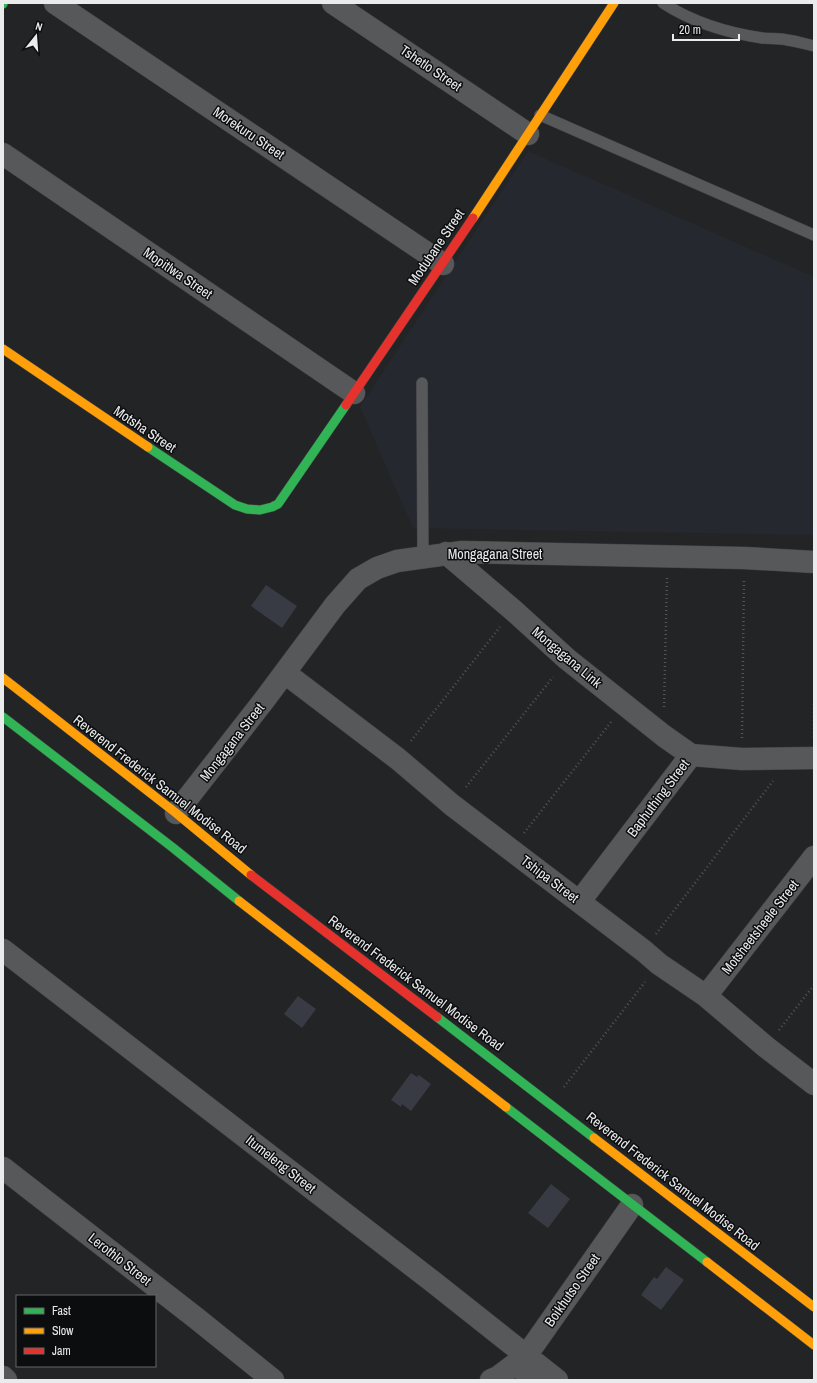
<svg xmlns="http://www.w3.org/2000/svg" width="817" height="1383" viewBox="0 0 817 1383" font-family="'Archivo Narrow',sans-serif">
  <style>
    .built { fill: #262830 }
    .building { fill: #383b43 }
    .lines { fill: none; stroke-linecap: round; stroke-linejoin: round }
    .lane-casing { stroke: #414143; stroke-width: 12 }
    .street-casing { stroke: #414143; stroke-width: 23 }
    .fast-casing { stroke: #414143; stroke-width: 10 }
    .slow-casing { stroke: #414143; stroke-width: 10 }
    .jam-casing { stroke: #414143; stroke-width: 10 }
    .path { stroke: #535455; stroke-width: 2.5; stroke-dasharray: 1 3; stroke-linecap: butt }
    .lane { stroke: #575859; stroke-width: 11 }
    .street { stroke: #575859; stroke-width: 22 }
    .fast { stroke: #30b455; stroke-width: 9 }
    .slow { stroke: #ff9f0a; stroke-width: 9 }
    .jam { stroke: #e5322d; stroke-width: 9 }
    .labels { text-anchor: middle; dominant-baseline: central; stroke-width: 3; stroke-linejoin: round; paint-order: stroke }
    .street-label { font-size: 14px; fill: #eaebed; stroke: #0c0d0e }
  </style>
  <rect width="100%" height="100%" fill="#232425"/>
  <path class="built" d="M 528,151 L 814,277 L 814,535 L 413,528 L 360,407 Z"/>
  <path class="building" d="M 266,585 L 297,606 L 282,628 L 251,606 Z
    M 298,996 L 316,1009 L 302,1028 L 284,1014 Z
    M 411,1073 L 417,1077 L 419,1075 L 431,1084 L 411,1111 L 402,1104 L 401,1107 L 391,1100 Z
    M 551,1184 L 570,1199 L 548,1228 L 528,1213 Z
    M 666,1267 L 684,1280 L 661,1310 L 641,1295 L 654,1277 L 657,1279 Z"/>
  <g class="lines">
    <defs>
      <path id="lane" d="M 663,3 C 692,22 728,33 762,38 C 770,39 779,38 787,40 C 796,41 805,44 814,46
        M 540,115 L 814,235
        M 422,383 L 423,557"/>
      <path id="street" d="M 55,3 L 443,264
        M 333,3 L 528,134
        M 3,154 L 354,393
        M 446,553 L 513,610 L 567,659 L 664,736 L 691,755
        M 285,673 L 398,759 L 452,805 L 644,951 L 659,964 L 706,996 L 766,1047 L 814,1084
        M 691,755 L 742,759 L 814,758
        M 176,813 L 265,699 L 335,605 L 358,579 L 377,568 L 397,561 L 462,552 L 744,558 L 814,562
        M 580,901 L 691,755
        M 3,950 L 432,1281 L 557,1380
        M 706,996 L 814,857
        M 3,1168 L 196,1318 L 273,1380
        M 526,1356 L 527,1380
        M 3,1377 L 6,1380
        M 491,1380 L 498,1377 L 526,1356 L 632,1205"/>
      <path id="fast" d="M 3,3 L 3,4
        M 148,447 L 235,505 L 247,509 L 260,510 L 272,507 L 278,504 L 346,405
        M 3,717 L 172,847 L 239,901
        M 437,1017 L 594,1138
        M 506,1107 L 707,1262"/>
      <path id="slow" d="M 473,218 L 614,3
        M 3,349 L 148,447
        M 3,678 L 176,813 L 251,875
        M 239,901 L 506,1107
        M 594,1138 L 814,1307
        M 707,1262 L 814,1345"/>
      <path id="jam" d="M 346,405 L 473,218
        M 251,875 L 437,1017"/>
    </defs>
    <use href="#lane" class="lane-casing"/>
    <use href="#street" class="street-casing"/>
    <use href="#fast" class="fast-casing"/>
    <use href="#slow" class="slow-casing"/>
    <use href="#jam" class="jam-casing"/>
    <path class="path" d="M 664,707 L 667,578
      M 814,737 L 814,704
      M 742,738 L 744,579
      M 411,741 L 500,627
      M 466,787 L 553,677
      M 524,833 L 611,722
      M 656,934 L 773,781
      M 779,1030 L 814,985
      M 564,1087 L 645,982"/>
    <use href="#lane" class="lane"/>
    <use href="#street" class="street"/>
    <use href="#fast" class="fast"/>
    <use href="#slow" class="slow"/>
    <use href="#jam" class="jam"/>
  </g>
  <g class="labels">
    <g class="street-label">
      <text transform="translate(431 68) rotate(34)">Tshetlo Street</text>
      <text transform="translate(249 133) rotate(34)">Morekuru Street</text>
      <text transform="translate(436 247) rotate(-56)">Modubane Street</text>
      <text transform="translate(178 273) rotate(34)">Mopitlwa Street</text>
      <text transform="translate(145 429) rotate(34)">Motsha Street</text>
      <text x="495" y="554">Mongagana Street</text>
      <text transform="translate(567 657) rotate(40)">Mongagana Link</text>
      <text transform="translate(232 742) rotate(-52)">Mongagana Street</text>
      <text transform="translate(160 784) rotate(38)">Reverend Frederick Samuel Modise Road</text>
      <text transform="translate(658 798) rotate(-53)">Baphuthing Street</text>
      <text transform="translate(550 879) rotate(37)">Tshipa Street</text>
      <text transform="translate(760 927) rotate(-52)">Motsheetsheele Street</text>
      <text transform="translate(416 983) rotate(37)">Reverend Frederick Samuel Modise Road</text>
      <text transform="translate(281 1164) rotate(38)">Itumeleng Street</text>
      <text transform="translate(673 1181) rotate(38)">Reverend Frederick Samuel Modise Road</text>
      <text transform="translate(120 1259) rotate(38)">Lerothlo Street</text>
      <text transform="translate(572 1290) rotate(-55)">Boikhutso Street</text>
    </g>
  </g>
  <rect width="817" height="1383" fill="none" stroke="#eaebed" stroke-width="8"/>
  <rect x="16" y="1295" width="140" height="72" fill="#0c0d0e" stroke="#656667"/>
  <rect x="24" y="1308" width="20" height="6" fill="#30b455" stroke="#656667"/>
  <text x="52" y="1315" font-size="12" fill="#eaebed">Fast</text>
  <rect x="24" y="1328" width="20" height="6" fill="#ff9f0a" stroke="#656667"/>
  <text x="52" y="1335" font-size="12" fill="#eaebed">Slow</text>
  <rect x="24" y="1348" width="20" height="6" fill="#e5322d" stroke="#656667"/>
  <text x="52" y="1355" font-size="12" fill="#eaebed">Jam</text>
  <g transform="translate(36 36) rotate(17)" stroke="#0c0d0e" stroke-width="3" paint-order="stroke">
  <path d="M0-3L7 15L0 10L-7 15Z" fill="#eaebed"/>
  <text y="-6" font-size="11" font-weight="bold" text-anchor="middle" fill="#eaebed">N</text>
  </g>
  <path d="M673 34v6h66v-6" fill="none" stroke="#eaebed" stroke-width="2"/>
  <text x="679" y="34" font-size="12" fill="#eaebed" stroke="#0c0d0e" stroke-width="3" paint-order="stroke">20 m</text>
</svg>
